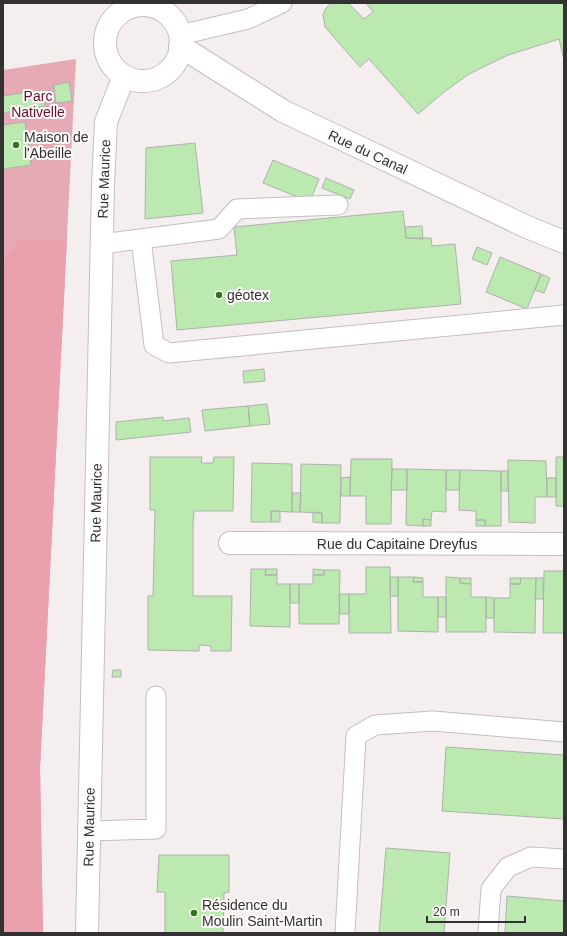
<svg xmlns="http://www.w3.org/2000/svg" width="567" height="936" viewBox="0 0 567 936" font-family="Arial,sans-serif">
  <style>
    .green { fill: #e5aab4 }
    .forest { fill: #eba0ad }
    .building { fill: #bbe9b0; stroke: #aeb2ae }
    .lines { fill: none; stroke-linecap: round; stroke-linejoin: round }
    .service-casing { stroke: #c4bebf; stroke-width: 21 }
    .minor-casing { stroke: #c4bebf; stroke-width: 24 }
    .tertiary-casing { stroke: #c4bebf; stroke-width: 24 }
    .secondary-casing { stroke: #c4bebf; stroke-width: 24 }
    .service { stroke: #fff; stroke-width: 19 }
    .minor { stroke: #fff; stroke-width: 22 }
    .tertiary { stroke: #fff; stroke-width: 22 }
    .secondary { stroke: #fff; stroke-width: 22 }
    .poi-dot { fill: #2f761a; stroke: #fffcfc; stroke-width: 1.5 }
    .labels { text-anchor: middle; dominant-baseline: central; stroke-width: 4; stroke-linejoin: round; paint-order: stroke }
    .park-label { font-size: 14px; fill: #660e2a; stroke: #fffcfc }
    .poi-label { font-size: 14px; fill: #343132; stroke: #fffcfc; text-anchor: start }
    .street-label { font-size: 14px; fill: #343132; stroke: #fffcfc }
  </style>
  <rect width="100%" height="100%" fill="#f4eeef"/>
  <path class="green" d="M 76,59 L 40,768 L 43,933 L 3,933 L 3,70 Z"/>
  <path class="forest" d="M 21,239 L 67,239 L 40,768 L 43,933 L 3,933 L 3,260 Z"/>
  <path class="building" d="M 332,3 L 348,3 L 364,19 L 373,12 L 366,3 L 564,3 L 564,60 L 559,39 L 508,55 L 469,74 L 444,92 L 418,114 L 369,59 L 360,67 L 325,27 L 323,15 L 326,8 Z
    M 69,82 L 72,101 L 56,103 L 54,85 Z
    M 43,90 L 45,106 L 3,113 L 3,96 Z
    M 25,122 L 31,165 L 3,169 L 3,125 Z
    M 195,143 L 203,213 L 145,219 L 146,148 Z
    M 273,160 L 319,179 L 310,202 L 263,183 Z
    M 326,178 L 354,190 L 350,199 L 322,188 Z
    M 403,211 L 406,238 L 431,238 L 432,246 L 455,244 L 461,304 L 177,330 L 171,261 L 237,255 L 234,227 Z
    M 422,226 L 423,239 L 406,238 L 405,227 Z
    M 477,247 L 492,253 L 487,265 L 472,259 Z
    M 500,257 L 541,274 L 527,309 L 486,292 Z
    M 541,274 L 550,278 L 544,293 L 535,290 Z
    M 264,369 L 265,381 L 244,383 L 243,371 Z
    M 267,404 L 270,424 L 250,426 L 248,406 Z
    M 248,406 L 250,426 L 205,431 L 202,410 Z
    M 163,417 L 163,421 L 189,418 L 191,432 L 116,440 L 116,422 Z
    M 150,457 L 202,457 L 201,463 L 213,463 L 214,457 L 234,457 L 233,511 L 194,511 L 193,525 L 193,596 L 232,596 L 231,651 L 211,651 L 211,646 L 199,645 L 199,651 L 148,650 L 148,596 L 153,596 L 155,510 L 150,510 Z
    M 556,457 L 564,457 L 564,506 L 556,506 Z
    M 351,459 L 392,459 L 391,524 L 366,524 L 366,496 L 350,496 Z
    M 508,460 L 546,461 L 547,497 L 535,497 L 535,523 L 509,522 Z
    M 252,463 L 292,464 L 292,512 L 271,511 L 271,522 L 251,522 Z
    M 301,464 L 341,465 L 340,523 L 322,523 L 322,513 L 300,512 Z
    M 392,469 L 407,469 L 407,490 L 391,490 Z
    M 407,469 L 446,470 L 446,512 L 432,511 L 431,520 L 423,519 L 423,526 L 406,525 Z
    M 446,470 L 460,470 L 459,490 L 446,490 Z
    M 460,470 L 501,471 L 501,526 L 485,526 L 485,520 L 476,520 L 476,511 L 459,510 Z
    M 501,471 L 508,471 L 508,491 L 501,491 Z
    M 350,477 L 350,496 L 341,496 L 341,478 Z
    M 547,478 L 556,478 L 556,497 L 547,497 Z
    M 292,493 L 301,493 L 300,512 L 292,512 Z
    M 271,511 L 280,511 L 280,522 L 271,522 Z
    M 313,512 L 322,513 L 322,523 L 313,522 Z
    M 423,519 L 431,520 L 431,526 L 423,526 Z
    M 476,520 L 485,520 L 485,526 L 476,526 Z
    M 366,567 L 390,567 L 391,633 L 349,633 L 349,594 L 366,594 Z
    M 251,569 L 266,569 L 265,575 L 277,575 L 277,584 L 290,584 L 290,627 L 250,626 Z
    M 266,569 L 277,569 L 277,575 L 265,575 Z
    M 313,569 L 324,570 L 324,575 L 313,575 Z
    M 324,570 L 340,570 L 339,624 L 299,624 L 299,584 L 313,584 L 313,575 L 324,575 Z
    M 544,571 L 564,571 L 564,633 L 543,633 Z
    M 390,577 L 398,577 L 398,596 L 390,596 Z
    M 398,577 L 414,577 L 413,582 L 423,582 L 423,597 L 438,597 L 438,632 L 398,631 Z
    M 414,577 L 423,578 L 423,582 L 413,582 Z
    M 446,577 L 460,578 L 460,583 L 471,584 L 471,597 L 486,597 L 486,632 L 446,632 Z
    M 460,578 L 471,578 L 471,584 L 460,583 Z
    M 510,578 L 521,578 L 520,584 L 510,584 Z
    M 521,578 L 536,578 L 535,633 L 494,632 L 494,598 L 510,598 L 510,584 L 520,584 Z
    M 536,578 L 543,578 L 543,599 L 535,599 Z
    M 290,584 L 299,584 L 299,603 L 290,603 Z
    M 339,594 L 349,594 L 349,614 L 340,614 Z
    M 438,597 L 446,597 L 446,617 L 438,617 Z
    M 486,597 L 494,598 L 494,618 L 486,618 Z
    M 113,670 L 121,670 L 121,677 L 112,677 Z
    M 446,747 L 564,755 L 564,819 L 442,811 Z
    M 386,848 L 450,853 L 444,933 L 379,933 Z
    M 159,855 L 229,855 L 229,892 L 224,893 L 223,933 L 165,933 L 165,892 L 157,892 Z
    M 507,896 L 564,901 L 564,933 L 505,933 Z"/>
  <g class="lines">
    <defs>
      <path id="service" d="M 180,35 L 248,19 L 282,3
        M 141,239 L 154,345 L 169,353 L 564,315
        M 101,244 L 219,229 L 237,209 L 338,205
        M 89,831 L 156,829 L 156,696
        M 345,933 L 356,736 L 375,725 L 433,721 L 564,732
        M 488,933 L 491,889 L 508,867 L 531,857 L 564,859"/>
      <path id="minor" d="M 230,543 L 564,544"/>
      <path id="tertiary" d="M 180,46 L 283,111 L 527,227 L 564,242"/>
      <path id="secondary" d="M105 43a38 38 0 1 1 76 0a38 38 0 1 1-76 0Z
        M 87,933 L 103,184 L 106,122 L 124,76"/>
    </defs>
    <use href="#service" class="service-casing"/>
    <use href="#minor" class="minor-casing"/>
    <use href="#tertiary" class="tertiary-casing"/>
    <use href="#secondary" class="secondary-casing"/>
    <use href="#service" class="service"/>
    <use href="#minor" class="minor"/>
    <use href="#tertiary" class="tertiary"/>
    <use href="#secondary" class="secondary"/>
  </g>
  <g class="poi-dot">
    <circle cx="16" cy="145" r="4"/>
    <circle cx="219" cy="295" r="4"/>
    <circle cx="194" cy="913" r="4"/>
  </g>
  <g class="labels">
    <g class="park-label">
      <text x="38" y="96">Parc<tspan x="38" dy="16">Nativelle</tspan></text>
    </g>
    <g class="poi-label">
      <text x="24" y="137">Maison de<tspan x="24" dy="16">l'Abeille</tspan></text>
      <text x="227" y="295">géotex</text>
      <text x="202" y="905">Résidence du<tspan x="202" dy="16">Moulin Saint-Martin</tspan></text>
    </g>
    <g class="street-label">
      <text transform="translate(368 152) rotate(25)">Rue du Canal</text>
      <text transform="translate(104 179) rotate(-88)">Rue Maurice</text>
      <text transform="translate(96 503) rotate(-89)">Rue Maurice</text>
      <text x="397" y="544">Rue du Capitaine Dreyfus</text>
      <text transform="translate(89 827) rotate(-89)">Rue Maurice</text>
    </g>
  </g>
  <rect width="567" height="936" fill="none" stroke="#343132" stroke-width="8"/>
  <path d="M427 916v6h98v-6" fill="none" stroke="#343132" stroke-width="2"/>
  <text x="433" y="916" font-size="12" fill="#343132" stroke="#fffcfc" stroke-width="3" paint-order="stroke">20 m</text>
</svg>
